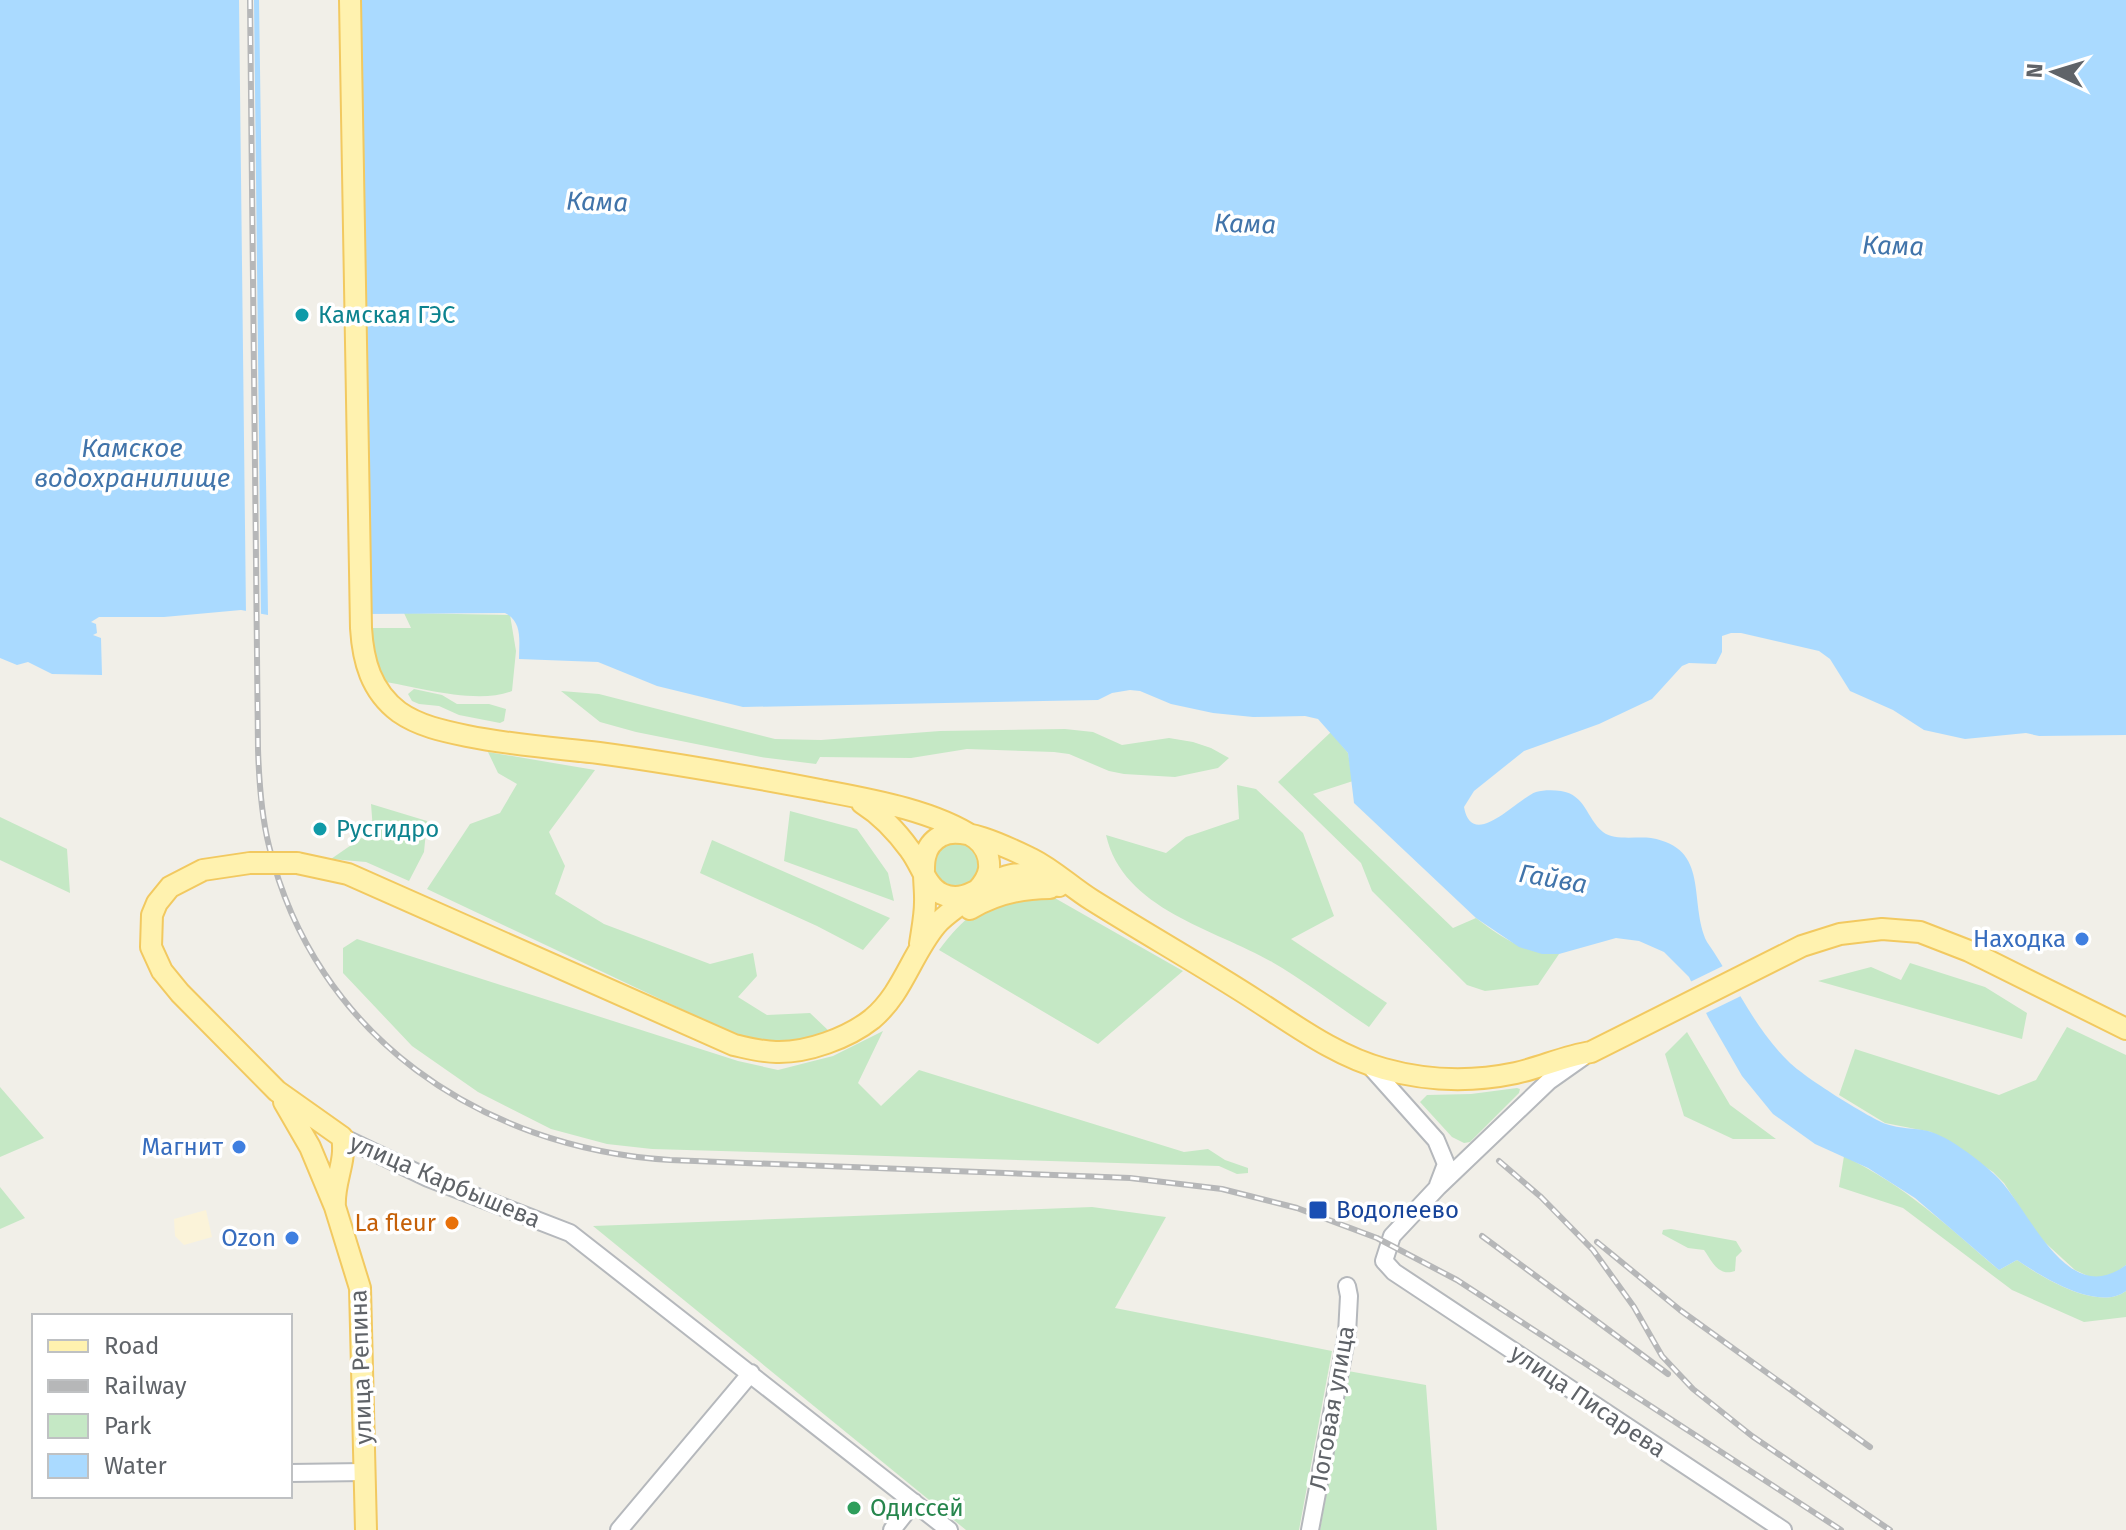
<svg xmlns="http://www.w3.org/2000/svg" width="2126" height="1530" viewBox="0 0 2126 1530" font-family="'Fira Sans',sans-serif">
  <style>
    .green { fill: #c5e8c5 }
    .sand { fill: #fbf3d9 }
    .water { fill: #aadaff }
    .pier { fill: #f1efe8 }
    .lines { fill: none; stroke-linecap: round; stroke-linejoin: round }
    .minor-casing { stroke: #b5b8bc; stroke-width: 20 }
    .major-casing { stroke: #f2c960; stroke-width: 24 }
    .minor { stroke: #fff; stroke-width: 16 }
    .major { stroke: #fff2af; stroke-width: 20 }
    .rail-casing { stroke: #b6b7b8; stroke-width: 6 }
    .rail { stroke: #fff; stroke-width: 3; stroke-dasharray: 9; stroke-linecap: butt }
    .major-bridge-casing { stroke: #f2c960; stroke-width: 24; stroke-linecap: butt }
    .major-bridge { stroke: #fff2af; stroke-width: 20 }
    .culture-dot { fill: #0f9aa8; stroke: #fff; stroke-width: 3 }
    .shop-dot { fill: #3f7fe0; stroke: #fff; stroke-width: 3 }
    .transit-dot { fill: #1a4fb4; stroke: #fff; stroke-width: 3 }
    .food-dot { fill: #e8710a; stroke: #fff; stroke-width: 3 }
    .leisure-dot { fill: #2e9e5b; stroke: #fff; stroke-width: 3 }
    .labels { text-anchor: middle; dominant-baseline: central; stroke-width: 7; stroke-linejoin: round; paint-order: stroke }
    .culture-label { font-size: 24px; fill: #0d838f; stroke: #fff; text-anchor: start }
    .shop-label { font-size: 24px; fill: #366cbe; stroke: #fff; text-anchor: end }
    .street-label { font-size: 24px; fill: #5f6368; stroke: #fff }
    .transit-label { font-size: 24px; fill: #164399; stroke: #fff; text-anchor: start }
    .food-label { font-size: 24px; fill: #c56008; stroke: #fff; text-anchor: end }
    .leisure-label { font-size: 24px; fill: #27864d; stroke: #fff; text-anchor: start }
    .water-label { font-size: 26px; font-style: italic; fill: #4174aa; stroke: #fff }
  </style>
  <rect width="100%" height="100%" fill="#f1efe8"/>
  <path class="green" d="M 404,613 L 510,615 L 516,651 L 512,691 C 477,705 417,687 381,681 L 377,677 L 369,628 L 411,628 Z
    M 414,689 L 442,695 L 457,704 L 489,704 L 506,709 L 504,721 L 500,723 L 459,715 L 439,706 L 419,704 L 412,701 L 408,694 Z
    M 561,691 L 599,694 L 775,739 L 821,740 L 940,731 L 1065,729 L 1093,732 L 1122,745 L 1169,738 L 1193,742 L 1211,748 L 1229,758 L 1218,768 L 1175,777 L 1124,774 L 1109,771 L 1069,754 L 1054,752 L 967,749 L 911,758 L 820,757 L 816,764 L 761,757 L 636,732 L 600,722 Z
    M 1331,732 L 1348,753 L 1353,781 L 1313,794 L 1453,928 L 1476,918 C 1501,937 1527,955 1559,954 L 1538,985 L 1485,991 L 1467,985 L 1372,891 L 1361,863 L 1278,782 Z
    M 488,752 L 595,770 L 549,832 L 565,866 L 555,894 L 604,924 L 710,964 L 753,953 L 757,976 L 738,997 L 767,1015 L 810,1013 L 830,1032 L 785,1042 L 747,1040 L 427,889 L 470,824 L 500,813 L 517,784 L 498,773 Z
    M 1237,785 L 1256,789 L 1303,833 L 1334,916 L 1291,939 L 1387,1003 L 1369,1027 C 1337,1006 1305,981 1272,962 C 1215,929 1123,910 1106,835 L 1166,853 L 1186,837 L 1239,819 Z
    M 371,804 L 427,821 L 424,852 L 409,881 L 366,862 L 331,859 L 373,830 Z
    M 790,811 L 857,829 L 888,873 L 894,901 L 784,861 Z
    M 0,817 L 67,849 L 70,893 L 0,860 Z
    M 712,840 L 890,918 L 863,950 L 817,926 L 700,873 Z
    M934 863a23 23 0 1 1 46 0a23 23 0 1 1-46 0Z
    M 1018,896 L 1053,897 L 1183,971 L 1098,1044 L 939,950 C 966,915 976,908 1018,896 Z
    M 357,939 L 738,1061 L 778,1070 L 833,1056 L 883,1031 L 858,1083 L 881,1106 L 919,1070 L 1184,1152 L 1208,1149 L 1225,1160 L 1248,1168 L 1248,1173 L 1237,1174 L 1219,1166 L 652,1149 L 607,1144 L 551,1129 L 478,1092 L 412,1046 L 343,973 L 343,948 Z
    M 1910,963 L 1985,987 L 2027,1013 L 2022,1039 L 1818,981 L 1871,967 L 1901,980 Z
    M 2067,1027 L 2126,1055 L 2126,1265 L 2113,1275 L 2103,1277 L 2090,1277 L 2075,1270 L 2039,1237 L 2004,1183 L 1993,1172 L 1931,1132 L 1885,1123 L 1839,1095 L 1855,1049 L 1999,1095 L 2036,1080 Z
    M 1687,1032 L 1730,1105 L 1776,1139 L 1733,1139 L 1684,1116 L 1665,1054 Z
    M 0,1087 L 44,1138 L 0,1157 Z
    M 1517,1088 L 1520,1089 L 1519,1093 L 1470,1142 L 1464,1143 L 1452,1137 L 1420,1102 L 1427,1095 L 1471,1094 Z
    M 1844,1156 C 1907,1187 1946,1225 1999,1270 L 2017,1260 C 2041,1277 2098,1312 2126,1291 L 2126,1317 L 2084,1322 L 2012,1290 L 1903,1208 L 1839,1187 Z
    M 0,1187 L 25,1218 L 0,1229 Z
    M 1092,1207 L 1166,1217 L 1115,1308 L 1332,1351 L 1299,1530 L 966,1530 L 593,1226 Z
    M 1671,1229 L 1736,1241 L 1742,1251 L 1736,1257 L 1735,1271 C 1718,1277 1712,1261 1704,1250 L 1688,1248 L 1662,1234 L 1663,1230 Z
    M 1348,1371 L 1426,1385 L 1437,1530 L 1320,1530 Z"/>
  <path class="sand" d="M 206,1210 L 212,1237 L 184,1245 L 175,1236 L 174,1219 Z"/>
  <path class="water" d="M 0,0 L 259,0 L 268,615 L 241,610 L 164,617 L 99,617 L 91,622 L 96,624 L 97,633 L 93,635 L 101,638 L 102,675 L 52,674 L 28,662 L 17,665 L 0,658 Z
    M 360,0 L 2126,0 L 2126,735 L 2039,736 L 2026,733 L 1965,739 L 1924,730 L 1893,710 L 1850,691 L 1830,659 L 1819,651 L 1741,633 L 1731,633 L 1722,636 L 1722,652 L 1716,664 L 1689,663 L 1682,666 L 1652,699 L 1599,724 L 1524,751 L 1474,791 L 1464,807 C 1472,852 1518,798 1536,792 C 1543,790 1553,790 1561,791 C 1586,795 1586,818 1603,832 C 1615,841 1637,836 1651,838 C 1711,848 1688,902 1707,942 C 1735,982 1753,1027 1789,1062 C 1804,1077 1866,1116 1886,1124 C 1900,1129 1914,1128 1928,1131 C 1948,1136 1979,1160 1994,1174 C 2029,1205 2065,1311 2126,1265 L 2126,1291 C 2098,1312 2042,1277 2017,1260 L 1999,1270 L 1915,1198 L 1868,1168 L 1815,1144 L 1773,1114 L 1742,1076 L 1708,1017 L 1689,977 L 1664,952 L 1639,941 L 1616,938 L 1559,954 L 1542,954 L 1519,947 L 1476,918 L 1354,803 L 1348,753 L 1318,719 L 1305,716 L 1253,717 L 1213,713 L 1171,704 L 1140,691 L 1130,690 L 1112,693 L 1098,700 L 743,707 L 657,686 L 598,662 L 519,659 C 519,641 523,622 505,613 L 369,614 Z"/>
  <path class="pier" d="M 239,0 L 254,0 L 261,616 L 246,615 Z
    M 1727,964 L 1743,995 L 1702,1015 L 1688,983 Z"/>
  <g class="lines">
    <defs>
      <path id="minor" d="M 1583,1057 L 1549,1081 L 1438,1187 L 1392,1236 L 1384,1261 L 1394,1272 L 1783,1530
        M 1369,1065 L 1436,1140 L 1446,1164 L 1438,1185
        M 342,1137 L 428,1178 L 570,1233 L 949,1530
        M 290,1473 L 365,1472
        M 619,1530 L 751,1373
        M 892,1530 L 914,1502
        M 1310,1530 L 1347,1334 L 1349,1296 L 1347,1286"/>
      <path id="major" d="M 862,803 C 881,815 897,832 910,850 C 921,864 926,887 942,894 C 967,906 987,879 1011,875 C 1028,872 1044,880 1059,886
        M 250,863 L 203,870 L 170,887 L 157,903 L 152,915 L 151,947 L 162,971 L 180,993 L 277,1091 L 342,1137 C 347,1162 333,1182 335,1207
        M 297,863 L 348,874 L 734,1045 C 748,1048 762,1052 776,1052 C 807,1053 848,1038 872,1019 C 903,993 911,955 936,925 C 951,907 985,894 989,869 C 990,857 985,845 975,838 C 934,810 867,799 820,790 C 746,776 673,763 599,753 C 555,748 511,745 467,736 C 443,731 419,726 399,712 C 371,691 363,661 361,628 L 350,0
        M 970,909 C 995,894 1022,888 1050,888
        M 920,944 C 922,930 925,916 925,902 C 926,879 916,849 941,836 C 962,824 1011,849 1032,859 C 1054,870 1071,887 1092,900 C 1146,934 1203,966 1257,1001 C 1296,1026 1338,1057 1384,1069 C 1427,1081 1473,1082 1516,1073 C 1542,1067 1565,1056 1591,1052 L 1802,946 L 1840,934 L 1882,929 L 1920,932 L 1969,951 L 2126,1029
        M 284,1102 L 310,1147 L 335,1207 L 360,1288 L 366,1530"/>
    </defs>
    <use href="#minor" class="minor-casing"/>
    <use href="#major" class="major-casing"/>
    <use href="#minor" class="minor"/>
    <use href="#major" class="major"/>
    <defs>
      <path id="rail" d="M 250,0 L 258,749 C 259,782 261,814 269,846 C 315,1036 481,1148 670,1160 L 1130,1178 L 1222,1189 L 1297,1208 L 1377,1238 L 1457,1280 L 1841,1530
        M 1499,1161 L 1541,1197 L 1593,1250 L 1634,1307 L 1662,1356 L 1693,1389 L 1752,1436 L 1890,1530
        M 1482,1236 L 1668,1374
        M 1597,1242 L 1680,1310 L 1870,1447"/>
    </defs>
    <use href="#rail" class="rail-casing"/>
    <use href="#rail" class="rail"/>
    <defs>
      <path id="major-bridge" d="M 250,863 L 297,863"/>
    </defs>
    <use href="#major-bridge" class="major-bridge-casing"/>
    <use href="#major-bridge" class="major-bridge"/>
  </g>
  <g class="culture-dot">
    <circle cx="302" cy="315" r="8"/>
    <circle cx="320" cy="829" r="8"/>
  </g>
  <g class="shop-dot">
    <circle cx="2082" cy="939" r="8"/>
    <circle cx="239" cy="1147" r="8"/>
    <circle cx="292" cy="1238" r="8"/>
  </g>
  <rect class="transit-dot" x="1308" y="1200" width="20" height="20" rx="4"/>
  <circle class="food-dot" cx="452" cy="1223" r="8"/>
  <circle class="leisure-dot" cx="854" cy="1508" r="8"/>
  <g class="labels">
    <g class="culture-label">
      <text x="318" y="315">Камская ГЭС</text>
      <text x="336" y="829">Русгидро</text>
    </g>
    <g class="shop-label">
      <text x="2066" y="939">Находка</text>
      <text x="223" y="1147">Магнит</text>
      <text x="276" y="1238">Ozon</text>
    </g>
    <g class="street-label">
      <text transform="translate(445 1181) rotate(23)">улица Карбышева</text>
      <text transform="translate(361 1367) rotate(-92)">улица Репина</text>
      <text transform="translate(1588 1401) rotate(34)">улица Писарева</text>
      <text transform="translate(1332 1408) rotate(-80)">Логовая улица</text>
    </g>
    <g class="transit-label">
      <text x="1336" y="1210">Водолеево</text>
    </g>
    <g class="food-label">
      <text x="436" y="1223">La fleur</text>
    </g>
    <g class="leisure-label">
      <text x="870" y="1508">Одиссей</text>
    </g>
    <g class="water-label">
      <text transform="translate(597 202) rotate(2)">Кама</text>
      <text transform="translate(1245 224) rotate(2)">Кама</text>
      <text transform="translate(1893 246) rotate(2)">Кама</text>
      <text x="132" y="448">Камское<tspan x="132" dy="30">водохранилище</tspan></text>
      <text transform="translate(1553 879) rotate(10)">Гайва</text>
    </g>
  </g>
  <rect x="32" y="1314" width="260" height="184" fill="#ffffff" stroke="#bfc1c3" stroke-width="2"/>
  <rect x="48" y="1340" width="40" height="12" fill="#fff2af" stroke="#bfc1c3" stroke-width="2"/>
  <text x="104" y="1354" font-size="24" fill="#5f6368">Road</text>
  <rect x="48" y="1380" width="40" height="12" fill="#b6b7b8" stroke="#bfc1c3" stroke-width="2"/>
  <text x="104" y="1394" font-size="24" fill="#5f6368">Railway</text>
  <rect x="48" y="1414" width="40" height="24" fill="#c5e8c5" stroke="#bfc1c3" stroke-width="2"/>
  <text x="104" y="1434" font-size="24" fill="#5f6368">Park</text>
  <rect x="48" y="1454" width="40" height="24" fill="#aadaff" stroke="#bfc1c3" stroke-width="2"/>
  <text x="104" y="1474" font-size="24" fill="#5f6368">Water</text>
  <g transform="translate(2054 72) rotate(274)" stroke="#ffffff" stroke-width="6" paint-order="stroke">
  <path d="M0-6L14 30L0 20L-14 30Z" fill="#5f6368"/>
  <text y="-12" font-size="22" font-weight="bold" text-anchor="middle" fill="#5f6368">N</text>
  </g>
</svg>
